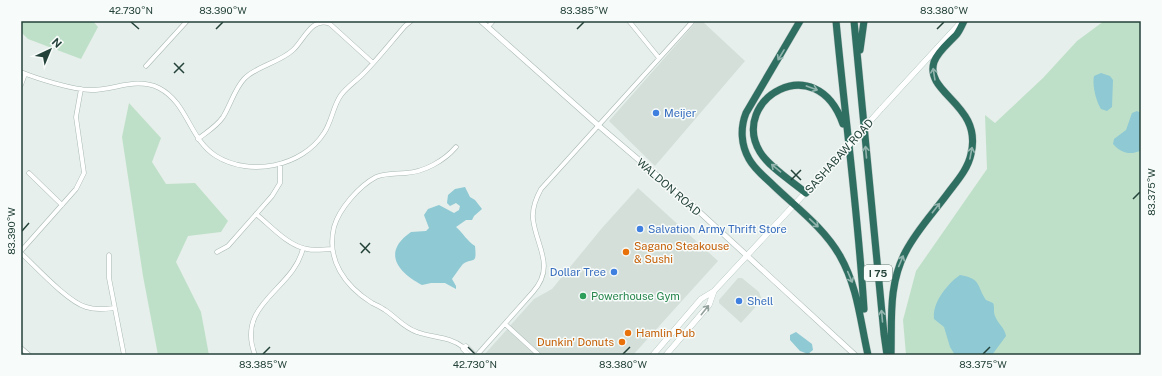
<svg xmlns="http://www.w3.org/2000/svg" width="1162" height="376" viewBox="0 0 1162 376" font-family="'Public Sans',sans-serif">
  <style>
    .built { fill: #d4dfda }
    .green { fill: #bfe0c8 }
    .water { fill: #8ec9d4 }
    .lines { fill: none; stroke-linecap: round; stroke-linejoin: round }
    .minor-casing { stroke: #a8b8b2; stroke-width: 5 }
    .tertiary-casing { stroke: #a8b8b2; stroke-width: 6 }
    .secondary-casing { stroke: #a4bbb3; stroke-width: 6 }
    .motorway-casing { stroke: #c2cac8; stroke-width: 8 }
    .minor { stroke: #fff; stroke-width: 4 }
    .tertiary { stroke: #fff; stroke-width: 5 }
    .secondary { stroke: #fff; stroke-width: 5.5 }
    .motorway { stroke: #2f6f62; stroke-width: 7 }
    .secondary-bridge-casing { stroke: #a4bbb3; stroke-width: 6; stroke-linecap: butt }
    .secondary-bridge { stroke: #fff; stroke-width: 5.5 }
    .oneway { stroke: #93b5ae }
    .oneway2 { stroke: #92a09c }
    .ticks { fill: none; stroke: #24423a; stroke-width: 1.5 }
    .shop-dot { fill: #3f7fe0; stroke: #f7fbf9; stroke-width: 1.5 }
    .food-dot { fill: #e8710a; stroke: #f7fbf9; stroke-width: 1.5 }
    .leisure-dot { fill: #2e9e5b; stroke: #f7fbf9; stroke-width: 1.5 }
    .labels { text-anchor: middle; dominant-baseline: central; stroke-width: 3; stroke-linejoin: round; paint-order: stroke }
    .shield { fill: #f7fbf9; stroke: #637a73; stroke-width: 1 }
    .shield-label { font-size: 10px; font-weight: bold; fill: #24423a }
    .shop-label { font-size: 11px; fill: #366cbe; stroke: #f7fbf9; text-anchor: start }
    .street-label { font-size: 11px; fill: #24423a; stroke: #f7fbf9 }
    .food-label { font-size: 11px; fill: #c56008; stroke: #f7fbf9; text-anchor: start }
    .leisure-label { font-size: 11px; fill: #27864d; stroke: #f7fbf9; text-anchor: start }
    .neatline { fill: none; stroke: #24423a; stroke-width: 1.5 }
    .ticks-label { font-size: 10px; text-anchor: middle; fill: #24423a }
  </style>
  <rect width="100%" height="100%" fill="#e6efeb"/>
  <path class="built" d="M 697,21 L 702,21 L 745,61 L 655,166 L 609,121 Z
    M 638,188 L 718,261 L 633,355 L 484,355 L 534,299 L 552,289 L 602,228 Z
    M 738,278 L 742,278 L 748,283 L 759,292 L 762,300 L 741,323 L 719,303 L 719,300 Z"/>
  <path class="green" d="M 21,21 L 93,21 L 98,27 L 81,59 L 28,39 L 21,32 Z
    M 1104,21 L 1141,21 L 1141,355 L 906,355 L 903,320 L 916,271 L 987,169 L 985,115 L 995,123 L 1043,78 L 1077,41 Z
    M 129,103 L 161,138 L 152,162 L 166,184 L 195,183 L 228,221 L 221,232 L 188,236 L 176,262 L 201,312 L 209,355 L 158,355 L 143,276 L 122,137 Z"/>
  <path class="water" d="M 1101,73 L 1110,76 L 1113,80 L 1112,107 L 1107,111 L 1101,109 C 1096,101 1092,85 1094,76 Z
    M 1137,111 L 1141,113 L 1141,150 C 1131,156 1121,153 1113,144 L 1114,139 L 1126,130 L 1132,113 Z
    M 465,187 L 470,197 L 475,200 L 482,209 L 474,216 L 472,220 L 466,220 L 456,227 C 463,233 467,241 475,246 C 477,266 473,257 463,264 C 461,266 455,275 452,279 L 456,286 L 456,289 L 445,283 L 431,283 L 422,285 C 397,272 382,252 411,232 L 426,231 L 429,228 L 424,215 L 428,209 L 439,205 L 454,213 L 459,210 L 460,206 L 456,203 L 450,206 L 447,203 L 448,195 L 455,189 Z
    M 960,275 C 982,279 976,285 986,300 L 993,303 C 995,307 993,312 995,316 C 998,324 1005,328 1006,336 L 992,355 L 955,355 L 950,347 L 944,327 L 934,319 C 932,303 947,284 960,275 Z
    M 796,332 L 812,344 L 813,350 L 808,354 L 800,351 L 790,340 L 790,335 Z"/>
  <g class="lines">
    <defs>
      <path id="minor" d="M 629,21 L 659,58
        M 488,27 L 493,21
        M 146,66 L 187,21
        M 21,72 C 38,79 74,90 91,90 C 115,90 136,77 159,88 C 188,103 189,139 216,156 C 250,177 302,167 324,133 C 332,121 333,106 341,95 C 347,87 356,81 363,74 C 378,59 391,42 405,26 L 411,21
        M 21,85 L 25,74
        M 198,139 C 207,132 217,126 223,117 C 231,104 234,90 244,79 C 256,66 279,63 293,50 C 304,40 312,16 330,24 L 373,63
        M 456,147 C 444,161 424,172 406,173 C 396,174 386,173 376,177 C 359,186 339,209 334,227 C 326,260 345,286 372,303 C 376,305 381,307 385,310 C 396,317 404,328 417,332 C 433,338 449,336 463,347
        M 29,173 L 62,205
        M 256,214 C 271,226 288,246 307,249 C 315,251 324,249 332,249
        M 21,251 L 76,189 L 84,173 L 76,117 L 81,89
        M 217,252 L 228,246 L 272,196 L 280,183 L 280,164
        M 21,253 C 36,267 68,302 86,307 C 96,310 104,309 114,308
        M 109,255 L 109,278 L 124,355
        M 505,324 L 539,355
        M 21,348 L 29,355
        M 255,355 C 235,303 294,290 303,248
        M 469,355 L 463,349 L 463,347 L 466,346 L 475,355
        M 477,355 L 533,292 C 556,266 536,246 533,219 C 532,209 536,198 541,189 L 693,21"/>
      <path id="tertiary" d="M 481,21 L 599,126 L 694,207 L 855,355"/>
      <path id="secondary" d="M 881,109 L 962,21
        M 653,355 L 701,299 L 714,291 L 834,162
        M 666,355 L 709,305 L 714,291"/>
      <path id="motorway" d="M 800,21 L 746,113 C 740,128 741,145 749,159 C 755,170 765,177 774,186 C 797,208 824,228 840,256 C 858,288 860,320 868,355
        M 836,21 C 845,117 858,213 864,309
        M 854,21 L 884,334 L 887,355
        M 860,50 L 864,21
        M 806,193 C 793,182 769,167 760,152 C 729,100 816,47 843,124
        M 891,355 C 892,320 888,284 906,251 C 917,230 934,212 948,193 C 957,181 968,169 971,154 C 983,104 924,94 934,62 C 938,51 949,43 957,34 C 960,30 962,25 964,21"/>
    </defs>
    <use href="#minor" class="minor-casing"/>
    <use href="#tertiary" class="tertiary-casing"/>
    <use href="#secondary" class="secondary-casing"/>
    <use href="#motorway" class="motorway-casing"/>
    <use href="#minor" class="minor"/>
    <use href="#tertiary" class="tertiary"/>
    <use href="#secondary" class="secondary"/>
    <use href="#motorway" class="motorway"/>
    <defs>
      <path id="secondary-bridge" d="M 834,162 L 881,109"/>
    </defs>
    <use href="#secondary-bridge" class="secondary-bridge-casing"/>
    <use href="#secondary-bridge" class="secondary-bridge"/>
  </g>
  <defs><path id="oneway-shaft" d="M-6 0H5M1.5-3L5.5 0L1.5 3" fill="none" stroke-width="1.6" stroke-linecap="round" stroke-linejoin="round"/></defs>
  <g class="oneway">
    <use href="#oneway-shaft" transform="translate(781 55) rotate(121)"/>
    <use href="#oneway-shaft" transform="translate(934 74) rotate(-99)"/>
    <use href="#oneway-shaft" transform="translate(812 88) rotate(20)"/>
    <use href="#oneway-shaft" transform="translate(866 152) rotate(-95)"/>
    <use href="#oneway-shaft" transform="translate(971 153) rotate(-79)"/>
    <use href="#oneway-shaft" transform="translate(776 168) rotate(-140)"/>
    <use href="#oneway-shaft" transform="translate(936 208) rotate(-52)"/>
    <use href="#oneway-shaft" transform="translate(814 223) rotate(43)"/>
    <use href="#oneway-shaft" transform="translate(901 261) rotate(-67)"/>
    <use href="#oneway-shaft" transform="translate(850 277) rotate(67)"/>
    <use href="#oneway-shaft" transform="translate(882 316) rotate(-95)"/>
  </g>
  <use class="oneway2" href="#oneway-shaft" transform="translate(705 310) rotate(-51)"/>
  <path class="ticks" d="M 131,22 L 139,29M 216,29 L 223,22M 577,29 L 584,22M 937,29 L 944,22M 174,63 L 184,73M 174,73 L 184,63M 791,170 L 801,180M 791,180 L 801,170M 1133,199 L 1140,192M 22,231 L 29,223M 360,243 L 370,253M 361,253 L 370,243M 468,347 L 475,354M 263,354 L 270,347M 623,354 L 630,347M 983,354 L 990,347"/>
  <g class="shop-dot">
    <circle cx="656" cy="113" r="4"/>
    <circle cx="640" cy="229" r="4"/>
    <circle cx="614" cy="272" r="4"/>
    <circle cx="739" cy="301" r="4"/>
  </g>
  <g class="food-dot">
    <circle cx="626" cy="252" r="4"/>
    <circle cx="628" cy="333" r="4"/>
    <circle cx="622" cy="342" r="4"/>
  </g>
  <circle class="leisure-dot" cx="583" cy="296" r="4"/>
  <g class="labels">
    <rect class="shield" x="864" y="265" width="28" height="16" rx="3"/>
    <g class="shield-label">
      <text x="878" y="273">I 75</text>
    </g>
    <g class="shop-label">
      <text x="664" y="113">Meijer</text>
      <text x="648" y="229">Salvation Army Thrift Store</text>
      <text x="606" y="272" text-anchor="end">Dollar Tree</text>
      <text x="747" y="301">Shell</text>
    </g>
    <g class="street-label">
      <text transform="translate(839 156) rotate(-48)">SASHABAW ROAD</text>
      <text transform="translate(669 187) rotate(41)">WALDON ROAD</text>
    </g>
    <g class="food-label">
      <text x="634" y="246">Sagano Steakouse<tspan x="634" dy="13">&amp; Sushi</tspan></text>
      <text x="636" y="333">Hamlin Pub</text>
      <text x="614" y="342" text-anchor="end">Dunkin' Donuts</text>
    </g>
    <g class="leisure-label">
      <text x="591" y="296">Powerhouse Gym</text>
    </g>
  </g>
  <rect width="1162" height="376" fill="none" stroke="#f7fbf9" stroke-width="44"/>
  <g transform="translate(50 50) rotate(44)" stroke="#f7fbf9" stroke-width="3" paint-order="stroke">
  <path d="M0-3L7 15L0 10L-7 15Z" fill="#24423a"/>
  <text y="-6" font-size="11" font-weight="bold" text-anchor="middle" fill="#24423a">N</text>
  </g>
  <rect x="22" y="22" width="1118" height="332" class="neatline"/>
  <g class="ticks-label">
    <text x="131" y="14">42.730°N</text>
    <text x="223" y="14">83.390°W</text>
    <text x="584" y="14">83.385°W</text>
    <text x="944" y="14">83.380°W</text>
    <text transform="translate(1151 192) rotate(-90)" y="4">83.375°W</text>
    <text transform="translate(11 231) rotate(-90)" y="4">83.390°W</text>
    <text x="263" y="368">83.385°W</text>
    <text x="475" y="368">42.730°N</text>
    <text x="623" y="368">83.380°W</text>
    <text x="983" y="368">83.375°W</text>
  </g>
</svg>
